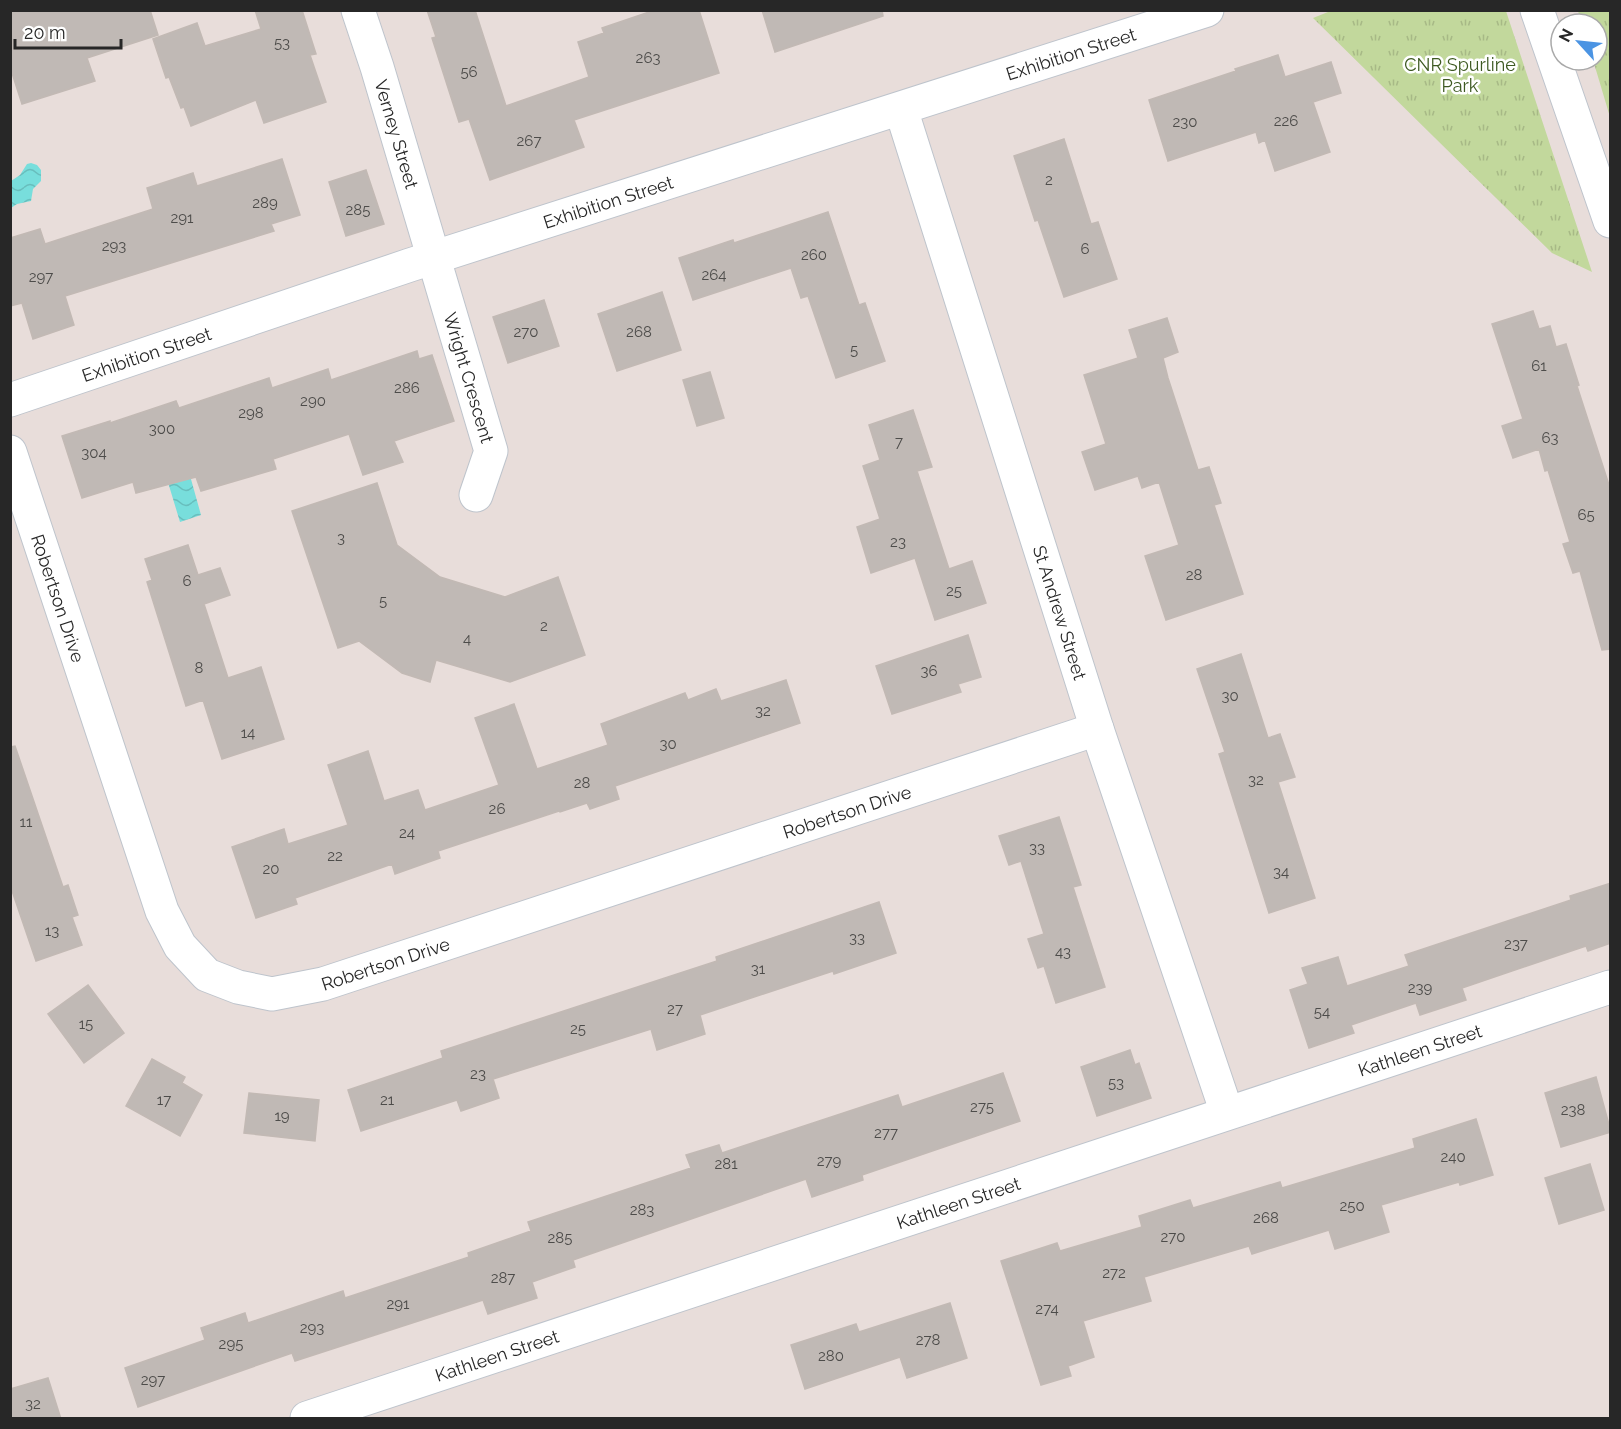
<svg xmlns="http://www.w3.org/2000/svg" width="1621" height="1429" viewBox="0 0 1621 1429" font-family="Raleway,sans-serif">
  <style>
    .grass { fill: url(#grass-tufts) }
    .water { fill: url(#water-waves) }
    .building { fill: #c0b9b5; stroke: #c2b9b4; stroke-width: 1.5 }
    .lines { fill: none; stroke-linecap: round; stroke-linejoin: round }
    .minor-casing { stroke: #bec4cc; stroke-width: 35 }
    .minor { stroke: #fff; stroke-width: 33 }
    .labels { text-anchor: middle; dominant-baseline: central; stroke-width: 5; stroke-linejoin: round; paint-order: stroke }
    .number-label { font-size: 15px; fill: #4d4c4a }
    .street-label { font-size: 18px; fill: #272727; stroke: #fff }
    .park-label { font-size: 18px; fill: #3d5921; stroke: #fff }
  </style>
  <defs>
    <pattern id="grass-tufts" width="24" height="20" patternUnits="userSpaceOnUse" patternTransform="scale(1.5)"><rect width="24" height="20" fill="#c2d89c"/><path d="M3 7l-1-3M5 7V3M7 7l1-3M15 17l-1-3M17 17v-4M19 17l1-3" fill="none" stroke="#a7b986"/></pattern>
    <pattern id="water-waves" width="16" height="10" patternUnits="userSpaceOnUse" patternTransform="scale(1.5)"><rect width="16" height="10" fill="#78dedc"/><path d="M0 5q4-4 8 0t8 0" fill="none" stroke="#68bebd"/></pattern>
  </defs>
  <rect width="100%" height="100%" fill="#e8ddda"/>
  <path class="grass" d="M 1333,10 L 1506,11 L 1592,272 L 1552,253 L 1313,18 Z
    M 1578,11 L 1610,11 L 1610,117 L 1593,60 L 1597,60 L 1597,24 L 1582,24 Z"/>
  <path class="water" d="M 31,163 L 37,165 L 41,170 L 41,181 L 33,189 L 31,201 L 17,204 L 11,208 L 11,181 L 20,175 L 27,164 Z
    M 189,472 L 201,515 L 180,522 L 167,479 Z"/>
  <path class="building" d="M 10,10 L 150,10 L 158,35 L 87,58 L 95,81 L 22,104 L 10,67 Z
    M 255,10 L 302,10 L 316,54 L 310,55 L 326,102 L 264,123 L 256,100 L 191,126 L 184,107 L 181,108 L 169,77 L 166,78 L 153,39 L 197,23 L 205,46 L 261,29 Z
    M 427,10 L 475,10 L 506,106 L 589,77 L 578,42 L 604,33 L 602,28 L 655,10 L 699,10 L 719,73 L 574,120 L 584,147 L 490,180 L 469,119 L 459,122 L 432,38 L 436,37 Z
    M 762,10 L 882,10 L 883,16 L 775,52 Z
    M 1278,55 L 1285,77 L 1331,62 L 1341,93 L 1313,102 L 1330,152 L 1275,171 L 1265,140 L 1259,143 L 1256,132 L 1168,161 L 1149,100 L 1236,71 L 1235,69 Z
    M 1064,139 L 1091,224 L 1098,222 L 1117,279 L 1064,297 L 1038,220 L 1035,221 L 1014,156 Z
    M 282,159 L 300,215 L 271,224 L 274,231 L 65,296 L 74,325 L 33,339 L 22,303 L 10,306 L 10,238 L 40,229 L 45,244 L 153,209 L 147,188 L 193,173 L 197,186 Z
    M 366,170 L 384,224 L 346,236 L 329,182 Z
    M 828,212 L 859,305 L 865,303 L 885,361 L 836,378 L 808,296 L 801,298 L 791,268 L 693,300 L 679,258 L 733,240 L 734,243 Z
    M 662,292 L 681,350 L 617,371 L 598,314 Z
    M 544,300 L 559,346 L 508,363 L 493,317 Z
    M 1533,311 L 1539,329 L 1550,326 L 1556,347 L 1566,344 L 1579,385 L 1577,386 L 1611,491 L 1611,649 L 1602,650 L 1580,571 L 1573,573 L 1563,544 L 1570,542 L 1548,470 L 1545,471 L 1539,449 L 1513,458 L 1502,426 L 1523,419 L 1492,324 Z
    M 1167,318 L 1178,352 L 1163,358 L 1168,378 L 1198,470 L 1209,467 L 1221,503 L 1214,505 L 1243,594 L 1166,620 L 1145,556 L 1179,545 L 1159,482 L 1142,488 L 1138,476 L 1095,490 L 1082,452 L 1106,444 L 1084,375 L 1138,358 L 1129,330 Z
    M 417,351 L 419,359 L 432,355 L 454,421 L 394,441 L 403,462 L 363,475 L 349,434 L 273,459 L 276,469 L 201,491 L 196,477 L 136,493 L 133,482 L 82,498 L 62,436 L 110,421 L 110,423 L 176,401 L 179,408 L 269,378 L 272,388 L 328,369 L 331,380 Z
    M 710,372 L 724,418 L 697,426 L 683,380 Z
    M 913,410 L 932,467 L 917,471 L 949,569 L 972,561 L 986,603 L 935,620 L 915,558 L 871,573 L 857,527 L 880,519 L 863,466 L 880,460 L 869,425 Z
    M 377,483 L 397,545 L 440,577 L 505,597 L 558,577 L 585,655 L 510,682 L 436,660 L 430,682 L 402,673 L 359,641 L 338,648 L 292,511 Z
    M 188,545 L 198,575 L 220,568 L 230,595 L 204,604 L 228,678 L 261,667 L 284,739 L 222,759 L 203,700 L 186,706 L 147,582 L 152,580 L 145,559 Z
    M 968,635 L 981,677 L 958,684 L 961,692 L 892,714 L 876,666 Z
    M 1241,654 L 1268,738 L 1280,734 L 1295,777 L 1278,782 L 1315,898 L 1269,913 L 1219,754 L 1225,752 L 1197,669 Z
    M 786,680 L 800,723 L 615,786 L 619,799 L 590,809 L 587,803 L 560,812 L 559,811 L 438,851 L 440,858 L 395,874 L 392,864 L 295,898 L 297,904 L 256,918 L 232,847 L 284,829 L 288,844 L 348,825 L 328,765 L 368,751 L 384,801 L 418,790 L 425,810 L 499,785 L 475,718 L 514,704 L 537,769 L 608,745 L 601,724 L 685,693 L 688,700 L 716,689 L 721,701 Z
    M 15,746 L 63,887 L 68,885 L 78,915 L 72,917 L 82,945 L 36,961 L 10,885 L 10,747 Z
    M 1059,817 L 1081,885 L 1073,887 L 1105,987 L 1056,1003 L 1044,966 L 1038,968 L 1028,939 L 1044,934 L 1021,861 L 1009,865 L 999,836 Z
    M 1611,883 L 1611,943 L 1588,951 L 1586,946 L 1462,988 L 1466,1000 L 1420,1015 L 1416,1003 L 1351,1025 L 1354,1033 L 1309,1048 L 1290,990 L 1308,984 L 1302,968 L 1338,957 L 1347,986 L 1409,966 L 1405,955 L 1571,900 L 1570,896 Z
    M 879,902 L 896,953 L 834,974 L 833,971 L 700,1015 L 705,1034 L 657,1050 L 651,1029 L 493,1079 L 499,1098 L 461,1111 L 457,1100 L 361,1131 L 348,1090 L 443,1058 L 441,1051 L 717,961 L 716,957 Z
    M 88,985 L 124,1033 L 84,1063 L 48,1014 Z
    M 1130,1050 L 1135,1065 L 1139,1063 L 1151,1098 L 1097,1116 L 1081,1067 Z
    M 152,1059 L 185,1077 L 182,1083 L 202,1095 L 180,1136 L 126,1106 Z
    M 1003,1073 L 1020,1121 L 862,1175 L 863,1180 L 812,1197 L 806,1179 L 573,1260 L 575,1267 L 532,1282 L 537,1298 L 488,1314 L 483,1300 L 295,1361 L 292,1353 L 138,1407 L 125,1368 L 205,1340 L 201,1328 L 245,1313 L 248,1323 L 343,1291 L 345,1298 L 469,1257 L 468,1253 L 531,1231 L 528,1222 L 691,1168 L 686,1155 L 719,1145 L 722,1153 L 898,1095 L 902,1107 Z
    M 1596,1077 L 1611,1132 L 1561,1147 L 1545,1093 Z
    M 249,1093 L 319,1100 L 315,1141 L 244,1133 Z
    M 1476,1119 L 1493,1175 L 1460,1185 L 1459,1182 L 1381,1205 L 1389,1232 L 1335,1249 L 1329,1230 L 1252,1254 L 1249,1246 L 1144,1277 L 1151,1301 L 1083,1321 L 1094,1357 L 1068,1366 L 1071,1376 L 1041,1385 L 1001,1261 L 1057,1243 L 1060,1251 L 1142,1227 L 1139,1216 L 1190,1200 L 1193,1208 L 1280,1182 L 1282,1188 L 1415,1148 L 1413,1139 Z
    M 1590,1164 L 1604,1210 L 1559,1224 L 1545,1178 Z
    M 950,1303 L 967,1358 L 907,1378 L 900,1357 L 805,1389 L 791,1345 L 856,1324 L 859,1332 Z
    M 48,1378 L 61,1419 L 10,1419 L 10,1389 Z"/>
  <g class="lines">
    <defs>
      <g id="minor">
        <path id="s1" d="M 358,10 L 377,67 L 491,451 L 476,495"/>
        <path d="M 1537,10 L 1610,221"/>
        <path id="s2" d="M 901,109 L 1097,729 L 1227,1113"/>
        <path id="s3" d="M 10,400 L 410,265 L 1207,10"/>
        <path id="s4" d="M 10,452 L 162,911 L 180,946 L 207,975 L 238,987 L 272,994 L 323,984 L 1097,729"/>
        <path id="s5" d="M 307,1418 L 1610,987"/>
      </g>
    </defs>
    <use href="#minor" class="minor-casing"/>
    <use href="#minor" class="minor"/>
  </g>
  <g class="labels">
    <g class="number-label">
      <text x="282" y="43">53</text>
      <text x="648" y="58">263</text>
      <text x="469" y="72">56</text>
      <text x="1286" y="121">226</text>
      <text x="1185" y="122">230</text>
      <text x="529" y="141">267</text>
      <text x="1049" y="180">2</text>
      <text x="265" y="203">289</text>
      <text x="358" y="210">285</text>
      <text x="182" y="218">291</text>
      <text x="114" y="246">293</text>
      <text x="1085" y="249">6</text>
      <text x="814" y="255">260</text>
      <text x="714" y="275">264</text>
      <text x="41" y="277">297</text>
      <text x="526" y="332">270</text>
      <text x="639" y="332">268</text>
      <text x="854" y="350">5</text>
      <text x="1539" y="366">61</text>
      <text x="407" y="388">286</text>
      <text x="313" y="401">290</text>
      <text x="251" y="413">298</text>
      <text x="162" y="429">300</text>
      <text x="1550" y="438">63</text>
      <text x="899" y="442">7</text>
      <text x="94" y="453">304</text>
      <text x="1586" y="515">65</text>
      <text x="341" y="538">3</text>
      <text x="898" y="542">23</text>
      <text x="1194" y="575">28</text>
      <text x="187" y="581">6</text>
      <text x="954" y="591">25</text>
      <text x="383" y="601">5</text>
      <text x="544" y="626">2</text>
      <text x="467" y="639">4</text>
      <text x="199" y="668">8</text>
      <text x="929" y="671">36</text>
      <text x="1230" y="696">30</text>
      <text x="763" y="711">32</text>
      <text x="248" y="733">14</text>
      <text x="668" y="744">30</text>
      <text x="1256" y="780">32</text>
      <text x="582" y="783">28</text>
      <text x="497" y="809">26</text>
      <text x="26" y="822">11</text>
      <text x="407" y="833">24</text>
      <text x="1037" y="848">33</text>
      <text x="335" y="856">22</text>
      <text x="271" y="869">20</text>
      <text x="1281" y="872">34</text>
      <text x="52" y="931">13</text>
      <text x="857" y="938">33</text>
      <text x="1516" y="944">237</text>
      <text x="1063" y="952">43</text>
      <text x="758" y="969">31</text>
      <text x="1420" y="988">239</text>
      <text x="675" y="1009">27</text>
      <text x="1322" y="1012">54</text>
      <text x="86" y="1024">15</text>
      <text x="578" y="1029">25</text>
      <text x="478" y="1074">23</text>
      <text x="1116" y="1083">53</text>
      <text x="164" y="1100">17</text>
      <text x="387" y="1100">21</text>
      <text x="982" y="1107">275</text>
      <text x="1573" y="1110">238</text>
      <text x="282" y="1116">19</text>
      <text x="886" y="1133">277</text>
      <text x="1453" y="1157">240</text>
      <text x="829" y="1161">279</text>
      <text x="726" y="1164">281</text>
      <text x="1352" y="1206">250</text>
      <text x="642" y="1210">283</text>
      <text x="1266" y="1218">268</text>
      <text x="1173" y="1237">270</text>
      <text x="560" y="1238">285</text>
      <text x="1114" y="1273">272</text>
      <text x="503" y="1278">287</text>
      <text x="398" y="1304">291</text>
      <text x="1047" y="1309">274</text>
      <text x="312" y="1328">293</text>
      <text x="928" y="1340">278</text>
      <text x="231" y="1344">295</text>
      <text x="831" y="1356">280</text>
      <text x="153" y="1380">297</text>
      <text x="33" y="1404">32</text>
    </g>
    <g class="street-label">
      <text stroke="none"><textPath href="#s3" startOffset="1116">Exhibition Street</textPath></text>
      <text stroke="none"><textPath href="#s1" startOffset="130">Verney Street</textPath></text>
      <text stroke="none"><textPath href="#s3" startOffset="630">Exhibition Street</textPath></text>
      <text stroke="none"><textPath href="#s3" startOffset="144">Exhibition Street</textPath></text>
      <text stroke="none"><textPath href="#s1" startOffset="384">Wright Crescent</textPath></text>
      <text stroke="none"><textPath href="#s4" startOffset="154">Robertson Drive</textPath></text>
      <text stroke="none"><textPath href="#s2" startOffset="528">St Andrew Street</textPath></text>
      <text stroke="none"><textPath href="#s4" startOffset="1234">Robertson Drive</textPath></text>
      <text stroke="none"><textPath href="#s4" startOffset="748">Robertson Drive</textPath></text>
      <text stroke="none"><textPath href="#s5" startOffset="1172">Kathleen Street</textPath></text>
      <text stroke="none"><textPath href="#s5" startOffset="686">Kathleen Street</textPath></text>
      <text stroke="none"><textPath href="#s5" startOffset="200">Kathleen Street</textPath></text>
    </g>
    <g class="park-label">
      <text x="1460" y="64">CNR Spurline<tspan x="1460" dy="21">Park</tspan></text>
    </g>
  </g>
  <rect width="1621" height="1429" fill="none" stroke="#272727" stroke-width="24"/>
  <g transform="translate(1579 42) rotate(297)"><circle r="28" fill="#ffffff" stroke="#a9a9a9" stroke-width="1.5"/>
  <path d="M0-4.5L10 22L0 15L-10 22Z" fill="#4b94e3"/>
  <text y="-9" font-size="16" font-weight="bold" text-anchor="middle" fill="#272727">N</text>
  </g>
  <path d="M15 39v9h106v-9" fill="none" stroke="#272727" stroke-width="3"/>
  <text x="24" y="39" font-size="18" fill="#272727" stroke="#ffffff" stroke-width="4.5" paint-order="stroke">20 m</text>
</svg>
